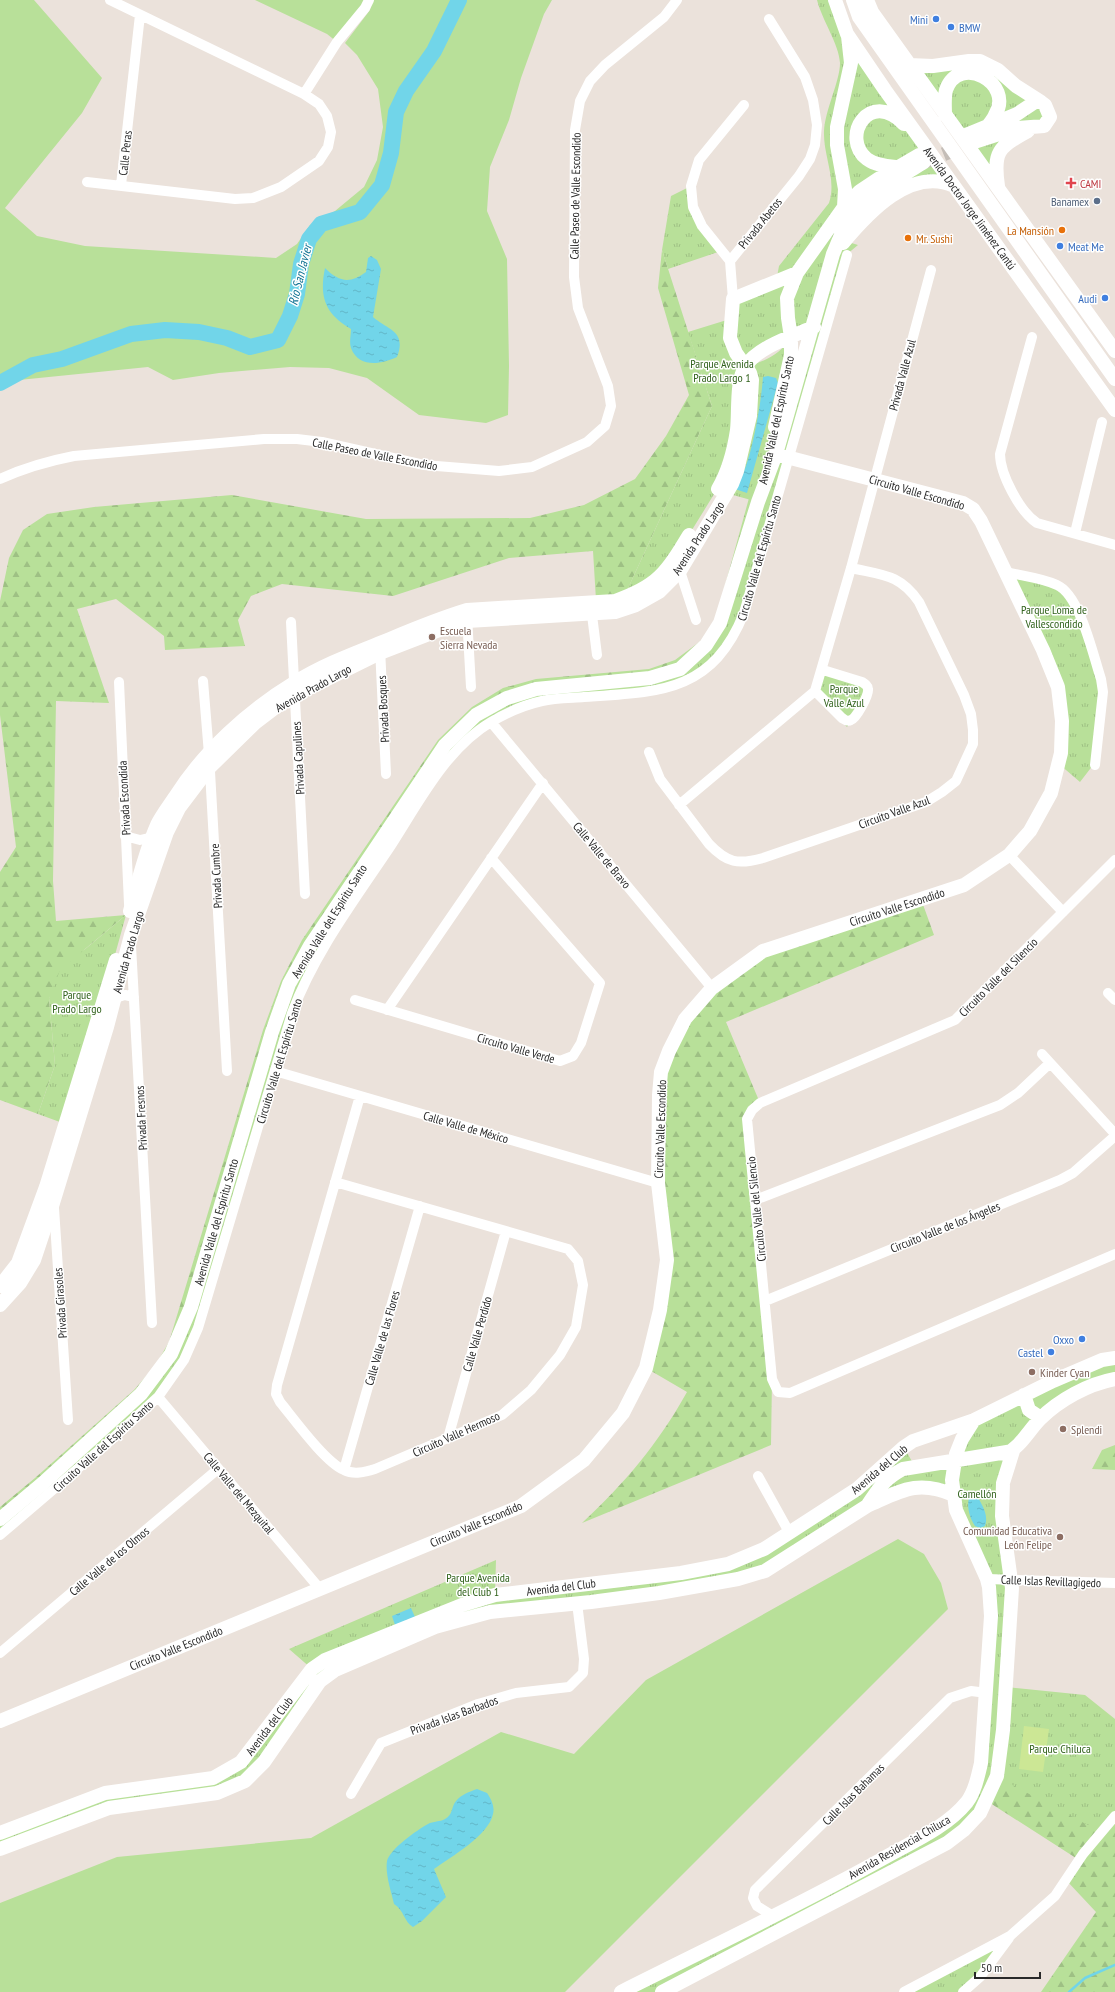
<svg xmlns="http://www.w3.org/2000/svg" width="1115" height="1992" viewBox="0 0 1115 1992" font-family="'PT Sans Narrow',sans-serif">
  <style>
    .grass { fill: #b8e099 }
    .forest { fill: url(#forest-firs) }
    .park { fill: url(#park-tufts); fill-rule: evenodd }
    .pitch { fill: #cce795 }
    .water { fill: url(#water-ripples) }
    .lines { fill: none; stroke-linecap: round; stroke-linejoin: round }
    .stream { stroke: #71d5e9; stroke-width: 2.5 }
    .river { stroke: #71d5e9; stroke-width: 16 }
    .secondary-tunnel { stroke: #c4bdb7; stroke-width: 14; stroke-dasharray: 14 7; stroke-linecap: butt }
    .street { stroke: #fff; stroke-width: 10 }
    .secondary { stroke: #fff; stroke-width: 14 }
    .shop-dot { fill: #3f7fe0; stroke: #fff; stroke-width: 1.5 }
    .health-dot { fill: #e0444e; stroke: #fff; stroke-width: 1.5 }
    .service-dot { fill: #5c6f8a; stroke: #fff; stroke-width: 1.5 }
    .food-dot { fill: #e8710a; stroke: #fff; stroke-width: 1.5 }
    .education-dot { fill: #8d6e63; stroke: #fff; stroke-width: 1.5 }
    .labels { text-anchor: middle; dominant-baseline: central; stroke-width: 3; stroke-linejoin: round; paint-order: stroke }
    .shop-label { font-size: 12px; fill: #366cbe; stroke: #fff; text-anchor: end }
    .street-label { font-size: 12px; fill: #292929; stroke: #fff }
    .health-label { font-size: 12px; fill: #be3a42; stroke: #fff; text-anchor: start }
    .service-label { font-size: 12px; fill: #4e5e75; stroke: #fff; text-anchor: end }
    .food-label { font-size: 12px; fill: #c56008; stroke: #fff; text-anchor: end }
    .park-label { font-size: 12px; fill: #31621c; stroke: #fff }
    .education-label { font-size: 12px; fill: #785e54; stroke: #fff; text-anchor: start }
    .water-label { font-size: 13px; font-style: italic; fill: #127393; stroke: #fff }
  </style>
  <defs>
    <pattern id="forest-firs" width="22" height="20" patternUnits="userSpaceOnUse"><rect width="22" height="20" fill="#b8e099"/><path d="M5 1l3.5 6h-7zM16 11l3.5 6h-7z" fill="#9ec084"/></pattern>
    <pattern id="park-tufts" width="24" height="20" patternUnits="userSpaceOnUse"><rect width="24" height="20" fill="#b8e099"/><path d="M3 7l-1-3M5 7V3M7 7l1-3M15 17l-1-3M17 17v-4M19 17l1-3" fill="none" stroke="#9ec084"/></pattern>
    <pattern id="water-ripples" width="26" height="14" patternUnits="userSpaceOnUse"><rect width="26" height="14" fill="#71d5e9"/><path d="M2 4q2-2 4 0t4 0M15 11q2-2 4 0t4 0" fill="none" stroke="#62b7c8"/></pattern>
  </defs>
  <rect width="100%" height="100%" fill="#ebe2db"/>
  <path class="grass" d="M 0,0 L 34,0 L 102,78 L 82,113 L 5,208 L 37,236 L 85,246 L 276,258 L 297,244 L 310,225 L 335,211 L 364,187 L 377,160 L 383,127 L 378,89 L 357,55 L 345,43 L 370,10 L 372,0 L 552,0 L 544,14 L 521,78 L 509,120 L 490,167 L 487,211 L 507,259 L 509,366 L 508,415 L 486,423 L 419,415 L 367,378 L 329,368 L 290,367 L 219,373 L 173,380 L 148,367 L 19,380 L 0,390 Z
    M 255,0 L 368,0 L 337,42 L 327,34 Z
    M 1115,1358 L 1115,1379 L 1041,1418 L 1024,1395 Z
    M 898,1539 L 924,1554 L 941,1583 L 948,1609 L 565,1992 L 0,1992 L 0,1903 L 117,1857 L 311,1838 L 501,1732 L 574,1754 L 646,1680 Z"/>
  <path class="forest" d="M 662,250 L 712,406 L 624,597 L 596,600 L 593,551 L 509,558 L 393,596 L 282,584 L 251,596 L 238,620 L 245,646 L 165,650 L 164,636 L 116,599 L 77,609 L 109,703 L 56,701 L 53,881 L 56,921 L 126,915 L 85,949 L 49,998 L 55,1065 L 38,1114 L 0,1100 L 0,872 L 16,847 L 0,715 L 0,601 L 9,558 L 23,530 L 47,514 L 94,507 L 232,495 L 366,519 L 530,518 L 584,505 L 635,479 L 666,436 L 689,395 L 658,288 Z
    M 749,498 L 758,502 L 720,623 L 680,669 L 476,715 L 310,946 L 176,1349 L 162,1373 L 0,1519 L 0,1507 L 35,1478 L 134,1390 L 155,1366 L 169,1342 L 263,1030 L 281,981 L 302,940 L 438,740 L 472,707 L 503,688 L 536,679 L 649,669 L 675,660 L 702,640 L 715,622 Z
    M 921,899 L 934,935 L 726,1022 L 760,1103 L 747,1119 L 772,1379 L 771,1445 L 582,1523 C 625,1483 658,1444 687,1392 L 646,1368 L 667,1260 L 659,1095 L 685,1019 L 763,951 Z
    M 1115,1445 L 1115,1470 L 1092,1469 L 1102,1450 Z
    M 997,1776 L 1115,1816 L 1115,1992 L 1041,1992 L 1096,1912 L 1066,1880 L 1079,1860 L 987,1801 Z"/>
  <path class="park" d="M 817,0 L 835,0 L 847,34 L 954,186 L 914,185 L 845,241 L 858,245 L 846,255 L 744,613 L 718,657 L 669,688 L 543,701 L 491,722 L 443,767 L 303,985 L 198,1328 L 158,1397 L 0,1535 L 0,1519 L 141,1397 L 178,1346 L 289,984 L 445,745 L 507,698 L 680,669 L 706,645 L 758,502 L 726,493 L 724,478 L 671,564 L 624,597 L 712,406 L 688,332 L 730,319 L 732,306 L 776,282 L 779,266 L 829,203 C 837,179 823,156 824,131 C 825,110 840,81 840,63 C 839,44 822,20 817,0 ZM 813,327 L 763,475 L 788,372 L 791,337 ZM 791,337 C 781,354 765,361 746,367 Z
    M 980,61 L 1050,113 L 1006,143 L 998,188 L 909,65 Z
    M 691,186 L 693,207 L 721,251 L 668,269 L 662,250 L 671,196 Z
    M 1006,572 L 1068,591 L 1101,679 L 1097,760 L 1080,782 L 1059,764 L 1058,687 Z
    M 824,671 L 870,682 L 847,727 L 816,691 Z
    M 126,915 L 68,1125 L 38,1114 L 55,1065 L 49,998 L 60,970 Z
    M 1024,1396 L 1036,1417 L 1004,1455 L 1003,1483 L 1012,1579 L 1007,1687 L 1085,1695 L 1115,1719 L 1115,1816 L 1101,1832 L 997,1777 L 964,1830 L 662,1992 L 621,1992 L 939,1826 L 975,1786 L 989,1587 L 950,1499 L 906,1489 L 765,1571 L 490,1612 L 335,1670 L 245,1781 L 109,1808 L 0,1849 L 0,1833 L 105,1793 L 213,1778 L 241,1762 L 312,1669 L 289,1649 L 496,1560 L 495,1594 L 681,1573 L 764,1549 L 904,1447 L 915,1467 L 956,1461 L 968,1430 Z
    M 1010,1936 L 963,1992 L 904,1992 Z"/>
  <path class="pitch" d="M 1024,1726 L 1049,1729 L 1043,1772 L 1019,1769 Z"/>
  <path class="water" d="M 371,256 L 377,260 L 381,269 L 373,317 C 388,330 407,331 397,357 C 382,364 359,369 351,348 C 349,342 351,335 351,329 C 325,314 319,297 325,268 C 339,282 350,284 366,272 L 368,258 Z
    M 768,376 L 776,378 L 778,383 L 747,493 L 735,489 C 751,468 761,404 763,377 Z
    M 970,1495 L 977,1495 C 982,1506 989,1514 985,1526 L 980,1528 L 975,1526 C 969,1517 966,1505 970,1495 Z
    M 411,1608 L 415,1617 L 395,1625 L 392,1616 Z
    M 477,1789 L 487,1793 C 491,1799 495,1806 493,1814 C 489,1835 451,1857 434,1869 L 446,1897 L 422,1921 L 413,1927 C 404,1922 404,1910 394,1904 C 391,1891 385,1874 387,1861 C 390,1849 417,1830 428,1824 C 433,1821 440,1822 445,1819 C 453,1815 451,1807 456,1801 C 462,1794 469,1792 477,1789 Z"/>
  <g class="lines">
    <path class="stream" d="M 1069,1992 L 1085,1978 L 1115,1965"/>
    <path class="river" d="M 0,383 L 33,365 L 62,359 L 131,334 L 165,330 L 199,332 L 227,338 L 250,347 L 278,340 L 290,316 L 297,294 L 301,264 L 309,239 L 321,224 L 360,212 L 382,185 L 391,153 L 396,112 L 406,91 L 434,51 L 459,0"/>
    <path class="secondary-tunnel" d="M 924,162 L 964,146"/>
    <path class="street" d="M 304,94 L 337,42 L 365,8 L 369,0
      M 87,182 L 235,199 L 253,198 L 281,187 L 319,161 L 328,147 L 331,132 L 327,116 L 319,104 L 304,94 L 110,0
      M 121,185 L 140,15
      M 730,261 L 799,176 L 810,159 L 815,145 L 817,125 L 813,100 L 805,77 L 769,19
      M 730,261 L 702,226 L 693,207 L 691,186 L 699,160 L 744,105
      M 730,261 L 733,299
      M 1032,337 L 1000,454 C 1000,474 1020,512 1037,523 L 1115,545
      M 0,479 C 24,468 48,461 74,456 L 264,439 L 297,439 L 322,442 L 424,465 L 499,471 L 532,467 L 587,442 L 605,426 L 611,406 L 608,386 L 578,308 L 574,277 L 575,130 L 580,101 L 590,81 L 605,65 L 664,17 L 677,0
      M 1075,533 L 1102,422
      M 680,571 L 696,620
      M 1006,572 C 1022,576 1042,578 1057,585 C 1080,595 1093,655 1101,679 L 1103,692 L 1095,765
      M 591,607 L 597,655
      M 467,616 L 471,687
      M 291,622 L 305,894
      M 380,648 L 386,774
      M 203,681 L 209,754 L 227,1071
      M 119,682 L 129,904
      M 815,691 L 842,718 C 845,720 847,722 851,720 C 856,719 869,695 868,689 C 868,686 865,684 862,682 L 823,670
      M 491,722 L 712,988
      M 649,752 L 660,779 L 709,844 C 727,863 738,865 763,858 L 926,802 L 942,792 L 956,781 L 973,744 L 973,730 L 971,714 L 964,695 L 919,602 C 900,574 882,575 851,568
      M 679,805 L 815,691 L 851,568 L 931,270
      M 125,836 L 140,840 L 153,837
      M 1009,855 L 1063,912
      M 1115,860 L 955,1020 L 760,1103 L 752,1110 L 747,1119 L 772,1379 L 778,1392 L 790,1393 L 1115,1254
      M 131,946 L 152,1323
      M 1108,993 L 1115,1000
      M 115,998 L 125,995 L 134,997
      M 355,1000 L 560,1061 L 573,1056 L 581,1043 L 600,983 L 491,858
      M 387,1010 L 543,783
      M 1042,1054 L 1115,1134
      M 275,1071 L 658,1183
      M 335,1182 L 568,1249 L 578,1261 L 583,1285 L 576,1327 L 560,1355 L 531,1390 L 502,1415 L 375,1469 C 365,1472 354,1475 344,1470 C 325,1462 294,1419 280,1402 L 276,1394 L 277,1385 L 360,1096
      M 755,1200 L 1000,1105 L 1018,1093 L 1050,1063
      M 54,1208 L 68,1420
      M 765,1301 L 1060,1180 L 1073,1173 L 1115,1136
      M 158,1397 L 320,1589
      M 448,1438 L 506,1231
      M 344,1470 L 420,1206
      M 758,1476 L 789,1532
      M 0,1535 L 110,1441 L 158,1397 L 184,1360 L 198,1328 L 292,1013 C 314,954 353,902 388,850 C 417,806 444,750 491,722 C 506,713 524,705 542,701 C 555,698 571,698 584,697 C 659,692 712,693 744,613 L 847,255
      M 987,1579 L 1115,1583
      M 0,1653 L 218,1469
      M 351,1794 L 381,1743 L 478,1704 L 516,1693 L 569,1687 L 583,1673 L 584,1659 L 577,1603
      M 773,1916 L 757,1906 L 753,1898 L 755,1890 L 950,1698 L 971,1691 L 987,1693
      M 904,1992 L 1010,1936 L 1055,1896 L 1083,1854 L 1115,1816
      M 963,1992 L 980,1977 L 1009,1938"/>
    <path class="secondary" d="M 835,0 L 847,34 L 885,90 L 1115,410
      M 853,0 L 859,17 L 1115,379
      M 867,0 L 872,12 C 952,125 1034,238 1115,351
      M 909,65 L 933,66 L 969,61 L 980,61 L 998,70 L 1016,86 L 1041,102
      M 945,115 C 945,107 944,98 946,90 C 959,53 1015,83 995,115 C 993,120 989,124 986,128
      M 966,135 L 1017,114 L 1035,102 L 1041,102 L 1045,105 L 1050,117 L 1044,126 L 1018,128 L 971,143
      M 896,167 C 886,166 875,165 867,159 C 840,138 869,88 904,124
      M 998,186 C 993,152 998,147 1028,131
      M 844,207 L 845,189 L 837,145 L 837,127 L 851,63 L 848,36
      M 843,243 C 868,213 911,166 954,186
      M 775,427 L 791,355 L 791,337 L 788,318 L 787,298 L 797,273 L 844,207 L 860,191 L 878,179 L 919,155
      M 718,489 C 728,472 734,450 737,430 C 739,413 736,381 745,367 C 757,347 793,336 814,327
      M 130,911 C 138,882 145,852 157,825 C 162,815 169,806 175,797 C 204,751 248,711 294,683 C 324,664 358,652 390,639 C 416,628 441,618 467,610 L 615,601 C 658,586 666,573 689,535
      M 0,1286 L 18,1263 L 46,1187 L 116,960
      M 0,1305 L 20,1283 L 34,1260 L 53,1203 L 107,1027 L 131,935 L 167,832 L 179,808 L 210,767 L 255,723 L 276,707 L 295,695 L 380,653 L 442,629 L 467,621 L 615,612 L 636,605 L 659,592 L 680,571 L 732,484 L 737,471 L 750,416 L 752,380 L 750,373 L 736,353 L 730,338 L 733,299 L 797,273
      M 1024,1395 L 1029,1410 L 1041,1418
      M 1005,1454 C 1020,1448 1029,1430 1040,1419 C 1059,1400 1088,1384 1115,1379
      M 867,1506 C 901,1491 917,1479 954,1495
      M 0,1519 L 42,1484 L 141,1394 L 171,1354 L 191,1307 L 272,1032 L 289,984 L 310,946 L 445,745 L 476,715 L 507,698 L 536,689 L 650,678 L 680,669 L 706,645 L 720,623 L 758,502 L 776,454 L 833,254 C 838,243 842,230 849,220 C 868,194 897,179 924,162
      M 0,1721 L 521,1506 L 584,1460 L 623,1413 L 646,1368 L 660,1310 L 667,1260 L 658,1183 L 659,1095 L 661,1072 L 669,1051 L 685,1019 L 712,988 L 763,951 L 964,885 L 1009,855 L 1030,831 L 1051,793 L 1061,753 L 1062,721 L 1058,687 L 1043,650 L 981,521 L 973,509 L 963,503 L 779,455
      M 0,1833 L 105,1793 L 213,1778 L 241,1762 L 312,1669 L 325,1660 L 462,1605 L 495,1595 L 681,1573 L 728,1564 L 764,1549 L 857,1489 L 904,1447 L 913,1441 L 974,1420 L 1053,1381 L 1102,1360 L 1115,1358
      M 0,1849 L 109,1808 L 217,1793 L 245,1781 L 264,1762 L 320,1681 L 335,1670 L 435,1627 L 490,1612 L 591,1602 L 659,1593 L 738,1579 L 765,1571 L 867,1506 C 878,1489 885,1478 903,1469 L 1013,1451
      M 621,1992 C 708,1948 796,1907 882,1859 C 910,1843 946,1828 967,1802 C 975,1791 978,1776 981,1763 L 991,1616 L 989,1587 L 987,1579 L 956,1510 L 952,1480 L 956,1454 L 962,1439 L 974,1420
      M 662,1992 L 947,1843 L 964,1830 L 980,1813 L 997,1776 L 1003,1730 L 1012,1588 L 1002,1516 L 1003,1483 L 1013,1451"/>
  </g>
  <g class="shop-dot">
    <circle cx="936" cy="19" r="4"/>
    <circle cx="951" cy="27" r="4"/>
    <circle cx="1060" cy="246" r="4"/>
    <circle cx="1105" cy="298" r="4"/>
    <circle cx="1082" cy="1339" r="4"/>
    <circle cx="1051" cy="1352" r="4"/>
  </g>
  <path class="health-dot" d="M1069 177h4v4h4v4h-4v4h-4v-4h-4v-4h4z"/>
  <circle class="service-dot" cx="1097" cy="201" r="4"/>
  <g class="food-dot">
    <circle cx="1062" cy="230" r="4"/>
    <circle cx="908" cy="238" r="4"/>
  </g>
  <g class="education-dot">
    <circle cx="432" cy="637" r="4"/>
    <circle cx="1032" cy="1372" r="4"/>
    <circle cx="1063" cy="1429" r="4"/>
    <circle cx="1060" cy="1537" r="4"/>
  </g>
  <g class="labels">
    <g class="shop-label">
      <text x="928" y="19">Mini</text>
      <text x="959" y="27" text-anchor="start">BMW</text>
      <text x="1068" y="246" text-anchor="start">Meat Me</text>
      <text x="1097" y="298">Audi</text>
      <text x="1074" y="1339">Oxxo</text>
      <text x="1043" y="1352">Castel</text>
    </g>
    <g class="street-label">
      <text transform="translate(125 153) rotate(-84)">Calle Peras</text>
      <text transform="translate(575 196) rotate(-89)">Calle Paseo de Valle Escondido</text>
      <text transform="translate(970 208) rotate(54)">Avenida Doctor Jorge Jiménez Cantú</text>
      <text transform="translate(760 223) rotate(-51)">Privada Abetos</text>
      <text transform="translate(902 375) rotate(-75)">Privada Valle Azul</text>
      <text transform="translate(776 420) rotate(-78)">Avenida Valle del Espíritu Santo</text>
      <text transform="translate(375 454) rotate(11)">Calle Paseo de Valle Escondido</text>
      <text transform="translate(917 492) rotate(16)">Circuito Valle Escondido</text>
      <text transform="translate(698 538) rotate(-57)">Avenida Prado Largo</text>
      <text transform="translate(759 558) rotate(-74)">Circuito Valle del Espíritu Santo</text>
      <text transform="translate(313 688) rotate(-29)">Avenida Prado Largo</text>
      <text transform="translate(383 709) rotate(-93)">Privada Bosques</text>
      <text transform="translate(298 758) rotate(-93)">Privada Capulines</text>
      <text transform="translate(124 798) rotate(-93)">Privada Escondida</text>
      <text transform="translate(894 812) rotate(-20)">Circuito Valle Azul</text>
      <text transform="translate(602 855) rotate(50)">Calle Valle de Bravo</text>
      <text transform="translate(216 876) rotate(-93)">Privada Cumbre</text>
      <text transform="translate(897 907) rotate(-18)">Circuito Valle Escondido</text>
      <text transform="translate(329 921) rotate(-58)">Avenida Valle del Espíritu Santo</text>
      <text transform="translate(128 952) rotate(-74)">Avenida Prado Largo</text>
      <text transform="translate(998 977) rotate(-45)">Circuito Valle del Silencio</text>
      <text transform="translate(516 1048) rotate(16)">Circuito Valle Verde</text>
      <text transform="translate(279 1061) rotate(-73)">Circuito Valle del Espíritu Santo</text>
      <text transform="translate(141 1118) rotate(-93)">Privada Fresnos</text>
      <text transform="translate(466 1127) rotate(16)">Calle Valle de México</text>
      <text transform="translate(660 1129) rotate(-88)">Circuito Valle Escondido</text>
      <text transform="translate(756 1209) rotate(-96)">Circuito Valle del Silencio</text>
      <text transform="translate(216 1222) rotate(-74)">Avenida Valle del Espíritu Santo</text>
      <text transform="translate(945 1227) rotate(-22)">Circuito Valle de los Ángeles</text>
      <text transform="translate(60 1303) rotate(-94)">Privada Girasoles</text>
      <text transform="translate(477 1334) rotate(-74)">Calle Valle Perdido</text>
      <text transform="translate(382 1338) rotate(-74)">Calle Valle de las Flores</text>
      <text transform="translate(456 1434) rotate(-24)">Circuito Valle Hermoso</text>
      <text transform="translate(103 1446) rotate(-42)">Circuito Valle del Espíritu Santo</text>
      <text transform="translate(879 1469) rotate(-40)">Avenida del Club</text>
      <text transform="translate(239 1493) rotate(50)">Calle Valle del Mezquital</text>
      <text transform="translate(476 1524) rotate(-23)">Circuito Valle Escondido</text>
      <text transform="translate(109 1561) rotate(-40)">Calle Valle de los Olmos</text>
      <text transform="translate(1051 1581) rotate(2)">Calle Islas Revillagigedo</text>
      <text transform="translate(561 1587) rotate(-7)">Avenida del Club</text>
      <text transform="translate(176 1648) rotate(-22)">Circuito Valle Escondido</text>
      <text transform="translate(454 1715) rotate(-20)">Privada Islas Barbados</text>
      <text transform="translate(269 1726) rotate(-53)">Avenida del Club</text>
      <text transform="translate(853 1794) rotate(-45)">Calle Islas Bahamas</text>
      <text transform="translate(899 1847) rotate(-30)">Avenida Residencial Chiluca</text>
    </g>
    <g class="health-label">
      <text x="1080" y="183">CAMI</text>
    </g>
    <g class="service-label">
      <text x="1089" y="201">Banamex</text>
    </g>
    <g class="food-label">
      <text x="1054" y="230">La Mansión</text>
      <text x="916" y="238" text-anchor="start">Mr. Sushi</text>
    </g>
    <g class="park-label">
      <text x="722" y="363">Parque Avenida<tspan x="722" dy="14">Prado Largo 1</tspan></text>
      <text x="1054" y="609">Parque Loma de<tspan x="1054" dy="14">Vallescondido</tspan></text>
      <text x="844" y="688">Parque<tspan x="844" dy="14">Valle Azul</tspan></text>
      <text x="77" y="994">Parque<tspan x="77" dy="14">Prado Largo</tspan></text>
      <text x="977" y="1493">Camellón</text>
      <text x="478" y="1577">Parque Avenida<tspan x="478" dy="14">del Club 1</tspan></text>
      <text x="1060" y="1748">Parque Chiluca</text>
    </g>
    <g class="education-label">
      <text x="440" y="630">Escuela<tspan x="440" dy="14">Sierra Nevada</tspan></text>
      <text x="1040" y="1372">Kinder Cyan</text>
      <text x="1071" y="1429">Splendi</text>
      <text x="1052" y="1530" text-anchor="end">Comunidad Educativa<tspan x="1052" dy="14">León Felipe</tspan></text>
    </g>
    <g class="water-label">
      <text transform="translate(300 275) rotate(-76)">Río San Javier</text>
    </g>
  </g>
  <path d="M975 1972v6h65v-6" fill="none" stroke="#292929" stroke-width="2"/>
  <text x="981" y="1972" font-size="12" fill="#292929" stroke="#ffffff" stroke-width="3" paint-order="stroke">50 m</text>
</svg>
